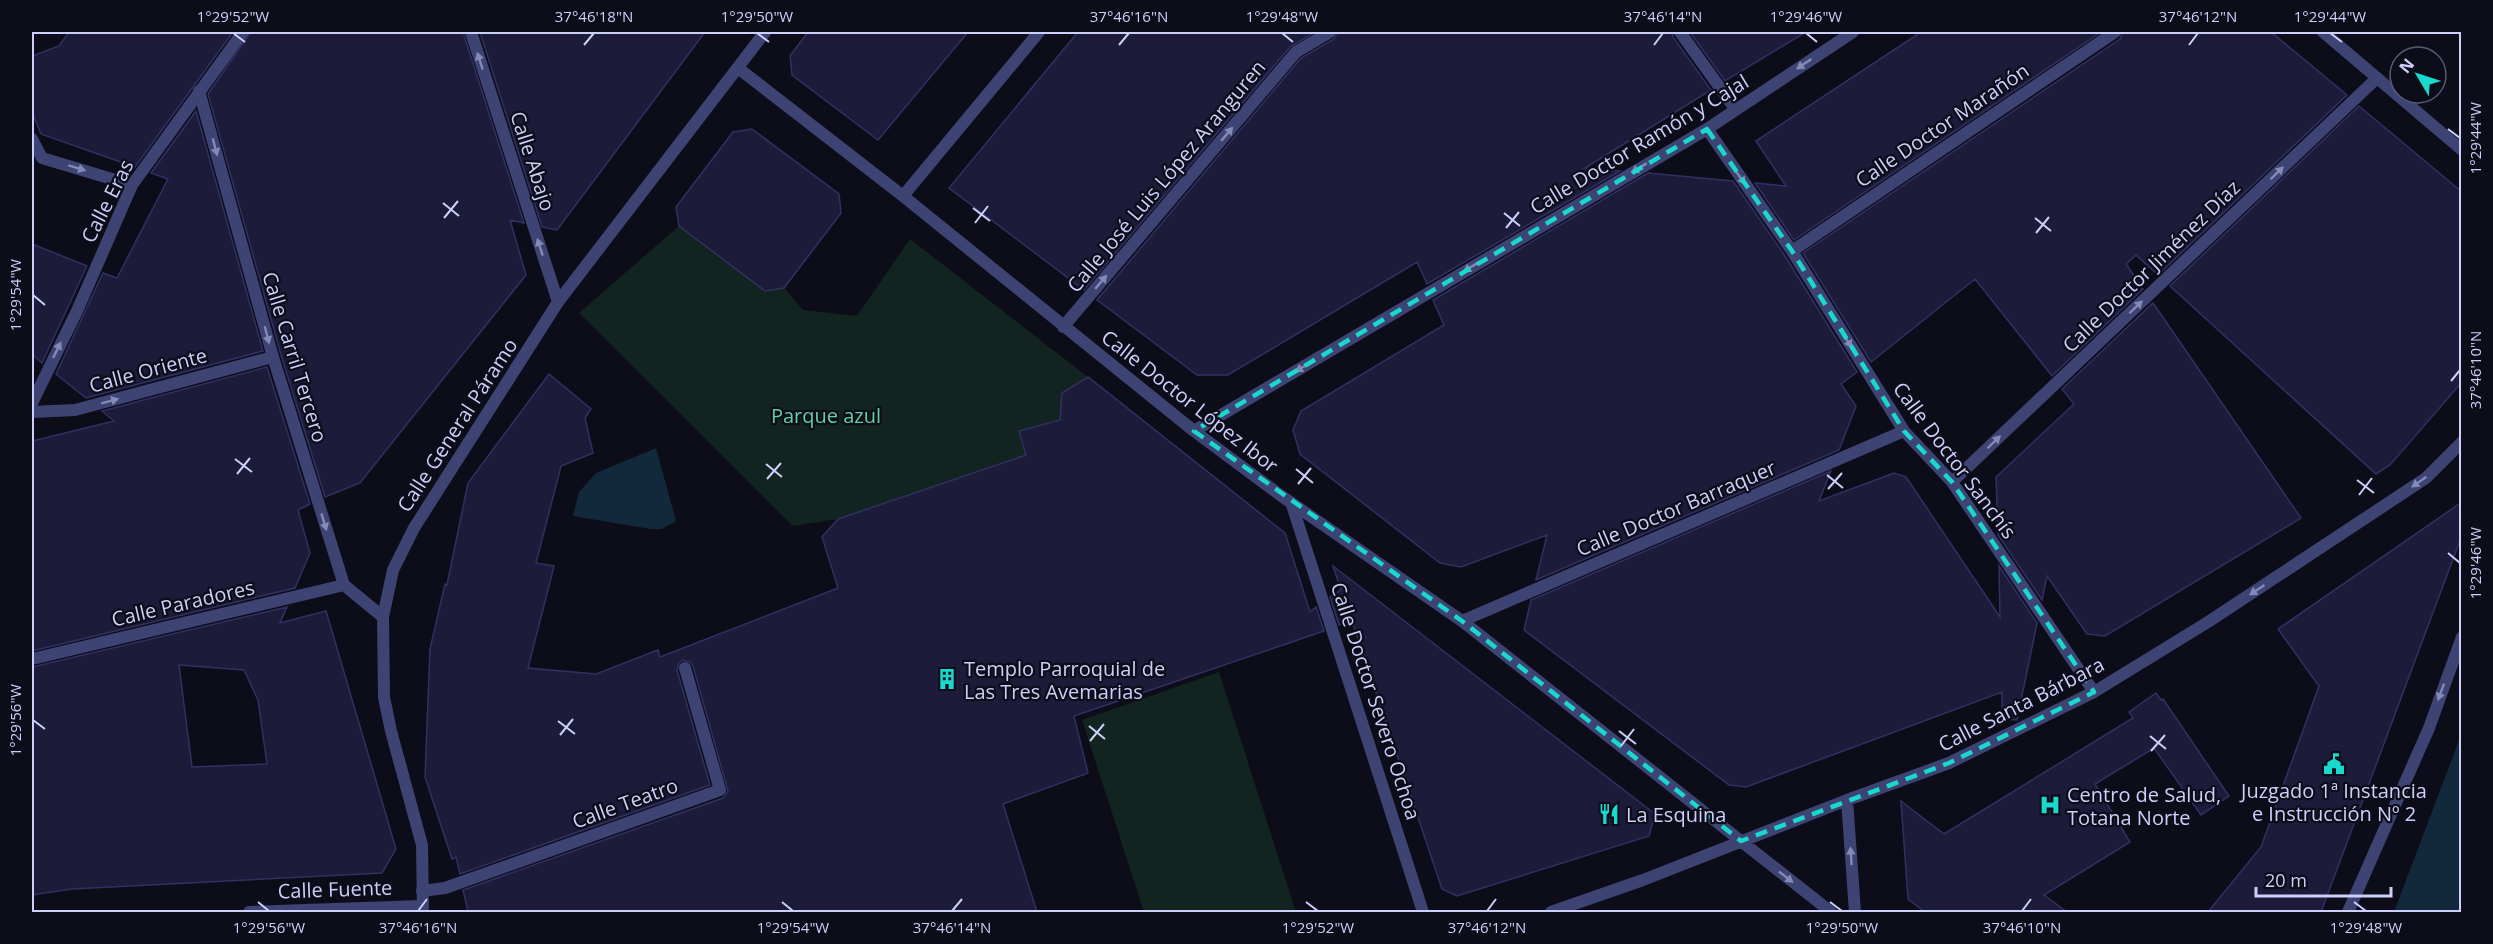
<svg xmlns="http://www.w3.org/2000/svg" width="2493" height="944" viewBox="0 0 2493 944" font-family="'Open Sans',sans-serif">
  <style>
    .green { fill: #112420 }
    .water { fill: #11293a }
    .building { fill: #1c1b39; stroke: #313063; stroke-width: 1.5; fill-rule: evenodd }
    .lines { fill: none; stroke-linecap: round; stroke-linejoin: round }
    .pedestrian { stroke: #3d4474; stroke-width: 12 }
    .minor { stroke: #3d4474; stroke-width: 12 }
    .tertiary { stroke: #3d4474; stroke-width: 12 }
    .oneway { fill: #848ab6 }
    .marked { fill: none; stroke: #18d9cb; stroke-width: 4.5; stroke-dasharray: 12 8; stroke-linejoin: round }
    .ticks { fill: none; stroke: #cccff9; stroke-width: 2 }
    .labels { text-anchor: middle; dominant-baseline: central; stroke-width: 4.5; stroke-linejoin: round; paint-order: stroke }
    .street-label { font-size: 20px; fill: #cccff9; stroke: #0d0d1a }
    .park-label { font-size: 20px; fill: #61d0a1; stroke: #0d0d1a }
    .poi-label { font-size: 20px; fill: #cccff9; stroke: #0d0d1a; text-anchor: start }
    .neatline { fill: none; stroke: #cccff9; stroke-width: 2 }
    .ticks-label { font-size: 15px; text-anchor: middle; fill: #cccff9 }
  </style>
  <rect width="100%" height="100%" fill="#0d0d1a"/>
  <path class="green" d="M 679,226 L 765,290 L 784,288 L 803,310 L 857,316 L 910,239 L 1088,377 L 1063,393 L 1060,420 L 1019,431 L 1026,455 L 838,519 L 793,526 L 579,313 Z
    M 1219,672 L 1296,912 L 1144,912 L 1082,720 Z"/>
  <path class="water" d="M 656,448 L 676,521 L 662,529 L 651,529 L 573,516 L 579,492 L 596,473 Z
    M 2461,735 L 2461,912 L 2394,912 L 2458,743 Z"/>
  <path class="building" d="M 69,32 L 233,32 L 135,167 L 41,134 L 32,112 L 32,56 L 59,46 Z
    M 251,32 L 463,32 L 524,223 L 510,220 L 526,275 L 360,483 L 325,497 L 281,355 L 208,94 Z
    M 480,32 L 705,32 L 557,230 L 542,227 Z
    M 808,32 L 968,32 L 878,140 L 792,75 L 790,56 Z
    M 1078,32 L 1315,32 L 1290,47 L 1084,290 L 949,188 Z
    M 1338,32 L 1672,32 L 1673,37 L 1711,90 L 1585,168 L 1620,171 L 1427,284 L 1417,262 L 1228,375 L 1197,375 L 1097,300 L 1301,58 L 1334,39 Z
    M 1690,32 L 1806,32 L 1725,81 Z
    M 1921,32 L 2101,32 L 1794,240 L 1755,183 L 1786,186 L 1756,141 Z
    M 2123,32 L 2271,32 L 2347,95 L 2158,275 L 2136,255 L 2126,264 L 2143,289 L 2052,376 L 1975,279 L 1871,362 L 1803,253 L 2120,39 Z
    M 2359,106 L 2462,192 L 2462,382 L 2390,465 L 2376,474 L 2170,286 Z
    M 196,111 L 263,351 L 86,398 L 56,374 L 103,273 L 117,278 L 168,179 L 151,173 Z
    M 752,129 L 839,194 L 841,213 L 784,288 L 765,291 L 679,226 L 676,207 L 733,132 Z
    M 1648,173 L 1733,181 L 1785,256 L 1857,372 L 1841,384 L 1856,406 L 1839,450 L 1536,580 L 1547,535 L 1461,567 L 1440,563 L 1300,454 L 1293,430 L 1301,411 L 1444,325 L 1433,300 Z
    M 32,244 L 87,266 L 42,363 L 32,354 Z
    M 2153,303 L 2301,518 L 2105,636 L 2087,634 L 2047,576 L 2042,600 L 1998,535 L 1996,477 L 2074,404 L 2062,389 Z
    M 267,367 L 310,504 L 298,510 L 310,553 L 295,588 L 32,651 L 32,441 L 114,421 L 102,411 Z
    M 549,374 L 591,409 L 585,418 L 593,453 L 561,466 L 536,563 L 554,566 L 528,668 L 596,674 L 658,650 L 660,657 L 838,588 L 822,537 L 838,519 L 1026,455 L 1019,431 L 1060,420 L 1062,393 L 1088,377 L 1285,533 L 1310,612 L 1316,607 L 1324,631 L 1074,716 L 1088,773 L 1003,804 L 1037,912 L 468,912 L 463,890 L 723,798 L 728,791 L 693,666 L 690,662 L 683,660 L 679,663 L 677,670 L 710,785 L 460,874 L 456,857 L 452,859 L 425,777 L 430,649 L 445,584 L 447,585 L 468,483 Z
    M 1831,471 L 1819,501 L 1894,473 L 1906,477 L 2000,617 L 1999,566 L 2037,623 L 2017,720 L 2002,719 L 2002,692 L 1746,787 L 1729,785 L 1524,630 L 1531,600 Z
    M 2462,502 L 2462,535 L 2321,912 L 2208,912 L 2261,847 L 2319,686 L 2278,629 Z
    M 1333,566 L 1655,814 L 1649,836 L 1457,896 L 1442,889 L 1352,621 L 1339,625 L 1330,597 L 1341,590 Z
    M 287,607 L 280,623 L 326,611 L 396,849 L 382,873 L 72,889 L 32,895 L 32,667 ZM 179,665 L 244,670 L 258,700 L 267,764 L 192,767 Z
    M 2156,693 L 2161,700 L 2163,699 L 2229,796 L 2201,815 L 2154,748 L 2095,784 L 2130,842 L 2044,895 L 2067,912 L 1925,912 L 1908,899 L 1901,801 L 1944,834 L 2133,718 L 2129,712 Z"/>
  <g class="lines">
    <path class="pedestrian" d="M 422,891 L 445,888 L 720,790 L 685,668"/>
    <path class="minor" d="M 471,32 L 558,302
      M 1680,32 L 1736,110
      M 2323,32 L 2462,150
      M 738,68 L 903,196 L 1194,431 L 1280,495 L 1462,621 L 1831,912
      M 199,91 L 273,357 L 344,585 L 383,617
      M 1707,129 L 1792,251 L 1904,431 L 1952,482 L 2094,692
      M 32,139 L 42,158 L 132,185
      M 903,196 L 1039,32
      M 1792,251 L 2115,32
      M 1063,327 L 1296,52 L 1330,32
      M 32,403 L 77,311 L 132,185 L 243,32
      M 32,412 L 75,410 L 273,357
      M 1194,431 L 1707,129 L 1853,32
      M 1952,482 L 2377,78
      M 1291,502 L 1423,912
      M 1462,621 L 1904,431
      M 32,659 L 344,585
      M 1847,800 L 1855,912
      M 249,912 L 422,906
      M 1551,912 L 1643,880 L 1847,800 L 1949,763 L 2094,692 L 2208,622 L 2426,478 L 2462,442
      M 2348,912 L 2429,728 L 2462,637"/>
    <path class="tertiary" d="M 423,912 L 422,845 L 391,731 L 384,697 L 383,617 L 393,570 L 414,528 L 558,302 L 765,32"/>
  </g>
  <defs><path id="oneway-solid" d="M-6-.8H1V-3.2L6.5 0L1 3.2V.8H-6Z" transform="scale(1.5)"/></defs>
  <g class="oneway">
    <use href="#oneway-solid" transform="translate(480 61) rotate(-108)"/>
    <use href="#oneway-solid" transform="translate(1804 64) rotate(146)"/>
    <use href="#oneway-solid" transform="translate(1227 134) rotate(-50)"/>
    <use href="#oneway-solid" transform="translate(215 147) rotate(75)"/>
    <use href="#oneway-solid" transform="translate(77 168) rotate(17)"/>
    <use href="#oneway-solid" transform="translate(1639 168) rotate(149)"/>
    <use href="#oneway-solid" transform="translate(2277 173) rotate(-44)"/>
    <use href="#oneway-solid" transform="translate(1740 177) rotate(55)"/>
    <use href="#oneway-solid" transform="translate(540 247) rotate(-108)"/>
    <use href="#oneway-solid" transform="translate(1471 267) rotate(149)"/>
    <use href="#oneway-solid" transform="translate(1101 282) rotate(-50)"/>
    <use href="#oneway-solid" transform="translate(2136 307) rotate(-44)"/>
    <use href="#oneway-solid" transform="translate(267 335) rotate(75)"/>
    <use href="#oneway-solid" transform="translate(1847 340) rotate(58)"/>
    <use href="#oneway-solid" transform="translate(57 350) rotate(-64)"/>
    <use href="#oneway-solid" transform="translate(1303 367) rotate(149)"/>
    <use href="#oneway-solid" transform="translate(110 401) rotate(-15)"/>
    <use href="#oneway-solid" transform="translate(1994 442) rotate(-44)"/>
    <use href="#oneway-solid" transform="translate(2419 482) rotate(145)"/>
    <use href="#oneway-solid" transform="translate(324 522) rotate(73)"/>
    <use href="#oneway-solid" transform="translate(2257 590) rotate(146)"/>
    <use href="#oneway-solid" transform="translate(2441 692) rotate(110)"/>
    <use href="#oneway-solid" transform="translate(1851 856) rotate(-94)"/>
    <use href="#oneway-solid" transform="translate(1786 877) rotate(38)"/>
  </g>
  <path class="marked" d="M 1707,129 L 1792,251 L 1904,431 L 1952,482 L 2094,692 L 1949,763 L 1741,841 L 1462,621 L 1194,431 Z"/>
  <path class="ticks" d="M 233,33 L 245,42M 757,33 L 769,42M 1282,33 L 1293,42M 1806,33 L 1817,42M 2330,33 L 2342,42M 584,45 L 594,33M 1119,45 L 1129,33M 1654,45 L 1663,33M 2189,45 L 2198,33M 2448,129 L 2460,138M 443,203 L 459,216M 973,208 L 990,221M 1504,213 L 1520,226M 444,218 L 458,201M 2035,218 L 2051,231M 975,223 L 988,206M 1506,228 L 1519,212M 2036,233 L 2049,217M 33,295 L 45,305M 2451,381 L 2460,370M 235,459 L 252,472M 766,464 L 782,477M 1296,469 L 1313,483M 237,474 L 250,458M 1827,475 L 1843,488M 767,479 L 781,463M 2357,480 L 2374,493M 1298,484 L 1311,468M 1828,489 L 1842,473M 2359,495 L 2372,478M 2448,553 L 2460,563M 33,720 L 45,729M 558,721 L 575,734M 1089,726 L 1105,739M 1619,731 L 1636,744M 560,735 L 573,719M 2150,736 L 2166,749M 1090,741 L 1104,724M 1621,746 L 1634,729M 2151,751 L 2165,735M 258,902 L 269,911M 782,902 L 793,911M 1306,902 L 1318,911M 1830,902 L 1842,911M 2354,902 L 2366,911M 418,911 L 427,899M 952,911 L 962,899M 1487,911 L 1496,899M 2022,911 L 2031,899"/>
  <defs>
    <symbol id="building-bare" viewBox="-9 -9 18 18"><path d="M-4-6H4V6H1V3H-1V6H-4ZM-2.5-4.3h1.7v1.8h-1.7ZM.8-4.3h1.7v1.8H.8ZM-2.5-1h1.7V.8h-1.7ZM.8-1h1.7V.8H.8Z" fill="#18d9cb" stroke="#0d0d1a" stroke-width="2.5" paint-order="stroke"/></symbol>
    <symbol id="civic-bare" viewBox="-9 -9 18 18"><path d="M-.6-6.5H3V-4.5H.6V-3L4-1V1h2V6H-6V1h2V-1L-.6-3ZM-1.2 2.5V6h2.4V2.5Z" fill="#18d9cb" stroke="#0d0d1a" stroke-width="2.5" paint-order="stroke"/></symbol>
    <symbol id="hospital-bare" viewBox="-9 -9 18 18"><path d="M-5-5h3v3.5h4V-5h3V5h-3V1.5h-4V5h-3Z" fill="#18d9cb" stroke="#0d0d1a" stroke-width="2.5" paint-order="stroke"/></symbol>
    <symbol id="restaurant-bare" viewBox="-9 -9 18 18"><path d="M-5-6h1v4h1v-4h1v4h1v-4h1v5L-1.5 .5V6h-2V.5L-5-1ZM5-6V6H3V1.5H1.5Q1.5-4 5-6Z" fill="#18d9cb" stroke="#0d0d1a" stroke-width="2.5" paint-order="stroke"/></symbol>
  </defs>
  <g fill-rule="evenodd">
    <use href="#building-bare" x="932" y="664" width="30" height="30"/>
    <use href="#civic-bare" x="2319" y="749" width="30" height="30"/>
    <use href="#hospital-bare" x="2035" y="790" width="30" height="30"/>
    <use href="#restaurant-bare" x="1594" y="799" width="30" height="30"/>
  </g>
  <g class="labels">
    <g class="street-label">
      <text transform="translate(1942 125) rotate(-34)">Calle Doctor Marañón</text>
      <text transform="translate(1639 144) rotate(-31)">Calle Doctor Ramón y Cajal</text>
      <text transform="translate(533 161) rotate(72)">Calle Abajo</text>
      <text transform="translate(1166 176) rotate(-50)">Calle José Luis López Aranguren</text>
      <text transform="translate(107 201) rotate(-63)">Calle Eras</text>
      <text transform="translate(2151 266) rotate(-44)">Calle Doctor Jiménez Díaz</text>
      <text transform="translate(295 357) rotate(73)">Calle Carril Tercero</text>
      <text transform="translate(148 370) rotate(-15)">Calle Oriente</text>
      <text transform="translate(1190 401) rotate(38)">Calle Doctor López Ibor</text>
      <text transform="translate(457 425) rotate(-57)">Calle General Páramo</text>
      <text transform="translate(1955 460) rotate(53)">Calle Doctor Sanchís</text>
      <text transform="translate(1676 508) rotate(-23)">Calle Doctor Barraquer</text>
      <text transform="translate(183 603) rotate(-13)">Calle Paradores</text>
      <text transform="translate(1376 701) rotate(72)">Calle Doctor Severo Ochoa</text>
      <text transform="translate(2021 704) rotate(-27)">Calle Santa Bárbara</text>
      <text transform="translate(625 803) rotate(-20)">Calle Teatro</text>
      <text transform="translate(335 889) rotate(-2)">Calle Fuente</text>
    </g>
    <g class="park-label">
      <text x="826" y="415">Parque azul</text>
    </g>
    <g class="poi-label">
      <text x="964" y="668">Templo Parroquial de<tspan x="964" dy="23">Las Tres Avemarias</tspan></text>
      <text x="2334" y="790" text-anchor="middle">Juzgado 1ª Instancia<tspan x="2334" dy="23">e Instrucción Nº 2</tspan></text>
      <text x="2067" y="794">Centro de Salud,<tspan x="2067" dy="23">Totana Norte</tspan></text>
      <text x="1626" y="814">La Esquina</text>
    </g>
  </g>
  <rect width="2493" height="944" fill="none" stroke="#0d0d1a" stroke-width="66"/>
  <g transform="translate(2418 75) rotate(309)"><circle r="28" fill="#0d0d1a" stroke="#595b73" stroke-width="1.5"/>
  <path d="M0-4.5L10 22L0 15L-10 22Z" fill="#18d9cb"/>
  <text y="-9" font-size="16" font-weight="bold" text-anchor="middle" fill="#cccff9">N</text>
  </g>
  <path d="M2256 887v9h135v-9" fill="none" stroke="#cccff9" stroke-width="3"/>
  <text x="2265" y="887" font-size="18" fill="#cccff9" stroke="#0d0d1a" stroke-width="4.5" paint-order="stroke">20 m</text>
  <rect x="33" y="33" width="2427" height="878" class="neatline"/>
  <g class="ticks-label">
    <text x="233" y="22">1°29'52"W</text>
    <text x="594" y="22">37°46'18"N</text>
    <text x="757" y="22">1°29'50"W</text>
    <text x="1129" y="22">37°46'16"N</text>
    <text x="1282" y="22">1°29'48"W</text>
    <text x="1663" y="22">37°46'14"N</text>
    <text x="1806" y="22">1°29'46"W</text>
    <text x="2198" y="22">37°46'12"N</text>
    <text x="2330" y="22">1°29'44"W</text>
    <text transform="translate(2476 138) rotate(-90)" y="5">1°29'44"W</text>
    <text transform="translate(16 295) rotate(-90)" y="5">1°29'54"W</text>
    <text transform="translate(2476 370) rotate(-90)" y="5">37°46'10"N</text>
    <text transform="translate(2476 563) rotate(-90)" y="5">1°29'46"W</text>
    <text transform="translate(16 720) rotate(-90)" y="5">1°29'56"W</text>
    <text x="269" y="933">1°29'56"W</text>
    <text x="418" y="933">37°46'16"N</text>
    <text x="793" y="933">1°29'54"W</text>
    <text x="952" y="933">37°46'14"N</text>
    <text x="1318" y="933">1°29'52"W</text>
    <text x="1487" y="933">37°46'12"N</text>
    <text x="1842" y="933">1°29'50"W</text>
    <text x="2022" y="933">37°46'10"N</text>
    <text x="2366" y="933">1°29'48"W</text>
  </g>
</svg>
